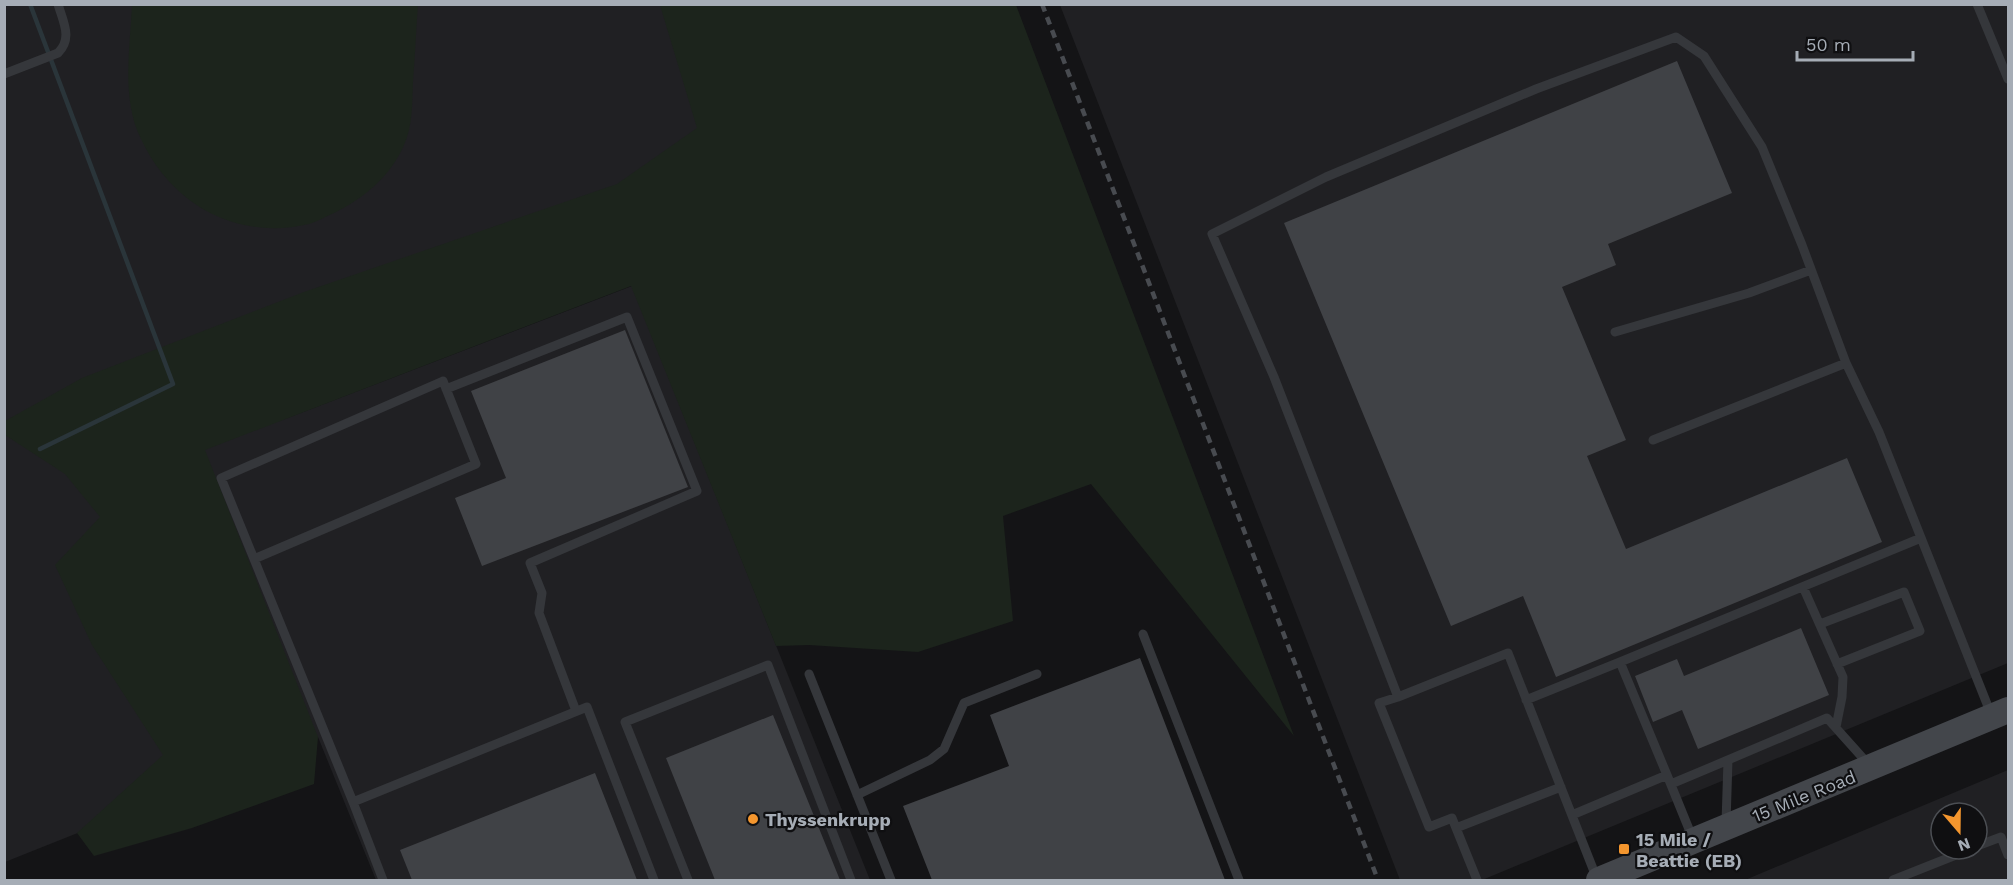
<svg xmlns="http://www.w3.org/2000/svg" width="2013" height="885" viewBox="0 0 2013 885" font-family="'Work Sans',sans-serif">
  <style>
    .built { fill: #202023; fill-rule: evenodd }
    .green { fill: #1c241c }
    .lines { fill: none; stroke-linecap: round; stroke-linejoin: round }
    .stream { stroke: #2a353a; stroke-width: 4.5 }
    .building { fill: #404246 }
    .service { stroke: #35373b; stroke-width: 9 }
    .secondary { stroke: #43464b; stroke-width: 26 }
    .rail { stroke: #484b50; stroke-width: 4.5; stroke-dasharray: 8 6; stroke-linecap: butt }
    .poi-dot { fill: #f4962e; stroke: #0f0f11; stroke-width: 2 }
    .labels { text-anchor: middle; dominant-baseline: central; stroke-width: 4.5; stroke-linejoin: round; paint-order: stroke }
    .street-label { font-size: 18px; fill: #a6adb6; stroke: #0f0f11 }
    .poi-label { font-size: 18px; font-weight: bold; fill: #a6adb6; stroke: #0f0f11; text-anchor: start }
  </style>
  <rect width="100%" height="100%" fill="#141416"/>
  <path class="built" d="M 5,5 L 794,5 L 867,187 L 277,422 L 632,286 L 870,880 L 376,880 L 318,737 L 5,862 Z
    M 1060,5 L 2008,5 L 2008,663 L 1482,880 L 1400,880 Z
    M 2008,770 L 2008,880 L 1745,880 ZM 1941,813 L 1977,813 L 1977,849 L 1941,849 Z"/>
  <path class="green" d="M 132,5 L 418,5 C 416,30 415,56 413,82 C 412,103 413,125 404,145 C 391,176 363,199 334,213 C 326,216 317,222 309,224 C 237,241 172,205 141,139 C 121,98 130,49 132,5 Z
    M 660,5 L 1016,5 L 1294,736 L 1091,484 L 1003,516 L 1013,621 L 918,652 L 809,645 L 776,646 L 631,286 L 205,450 L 318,737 L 314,784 L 192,828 L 94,856 L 77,833 L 163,755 L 92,645 L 55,565 L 100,517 L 65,474 L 5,435 L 5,421 L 82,378 L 304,292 L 617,184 L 697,128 Z"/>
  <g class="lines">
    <path class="stream" d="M 30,4 L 173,384 L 40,449"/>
  </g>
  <path class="building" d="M 1677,61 L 1732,193 L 1608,244 L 1616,265 L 1562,287 L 1626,440 L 1587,456 L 1626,549 L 1847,458 L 1882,542 L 1556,677 L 1523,596 L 1451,626 L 1284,223 Z
    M 625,330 L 688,487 L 482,566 L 455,498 L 506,478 L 471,391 Z
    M 1801,628 L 1829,695 L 1698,749 L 1682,710 L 1653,722 L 1635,676 L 1677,659 L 1684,676 Z
    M 1140,658 L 1225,880 L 932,880 L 903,806 L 1009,766 L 990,715 Z
    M 773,715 L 840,880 L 715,880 L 666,758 Z
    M 595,773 L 637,880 L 412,880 L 400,850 Z"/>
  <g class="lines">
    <path class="service" d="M 1977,4 L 2008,79
      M 4,74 L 58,53 C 73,38 63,22 58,4
      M 1615,332 L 1749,293 L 1811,270
      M 446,389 L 627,317 L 697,491 L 530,563 L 542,593 L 539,613 L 576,711
      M 1653,440 L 1846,363 L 1879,432 L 1991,714
      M 254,559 L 476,464 L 443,381 L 221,478 L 353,802
      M 1803,587 L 1843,677 L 1842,697 L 1836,727
      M 1820,624 L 1904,592 L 1920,631 L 1837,664
      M 1143,634 L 1239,880
      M 1620,662 L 1921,538
      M 809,674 L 891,880
      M 1398,697 L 1379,703 L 1429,827 L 1452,818 L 1477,880
      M 1526,700 L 1620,662 L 1667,775
      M 1671,784 L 1728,760
      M 857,795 L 930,760 L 944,749 L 964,703 L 1037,674
      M 1572,815 L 1667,775 L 1693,839
      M 1726,823 L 1728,760 L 1827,718 L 1870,766
      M 1456,828 L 1561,787
      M 1977,846 L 2001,837 L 2008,855
      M 1597,879 L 1508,653 L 1398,697 L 1274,377 L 1212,234 L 1326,177 L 1536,89 L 1676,37 L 1704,56 L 1762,147 L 1802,245 L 1846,363
      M 383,880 L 353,802 L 587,707 L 654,880
      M 688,880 L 625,722 L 768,665 L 851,880
      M 1893,880 L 1971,849"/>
    <path class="secondary" d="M 1599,880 L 2008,710"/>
    <path class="rail" d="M 1042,4 L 1378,880"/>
  </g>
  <g class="poi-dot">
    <circle cx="753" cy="819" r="6"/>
    <rect x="1618" y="843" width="12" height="12" rx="3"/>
  </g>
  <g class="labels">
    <g class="street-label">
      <text transform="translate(1804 796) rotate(-22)">15 Mile Road</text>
    </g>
    <g class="poi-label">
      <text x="765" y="819">Thyssenkrupp</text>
      <text x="1636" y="839">15 Mile /<tspan x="1636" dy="21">Beattie (EB)</tspan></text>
    </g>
  </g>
  <rect width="2013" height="885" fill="none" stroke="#a6adb6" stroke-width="12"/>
  <g transform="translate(1959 831) rotate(160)"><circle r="28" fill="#0f0f11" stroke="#4b4e53" stroke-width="1.5"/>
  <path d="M0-4.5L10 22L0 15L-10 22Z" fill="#f4962e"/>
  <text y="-9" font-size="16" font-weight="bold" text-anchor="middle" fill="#a6adb6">N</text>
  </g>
  <path d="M1797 51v9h116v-9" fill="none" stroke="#a6adb6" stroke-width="3"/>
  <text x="1806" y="51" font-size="18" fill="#a6adb6" stroke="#0f0f11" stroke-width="4.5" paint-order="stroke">50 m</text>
</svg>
